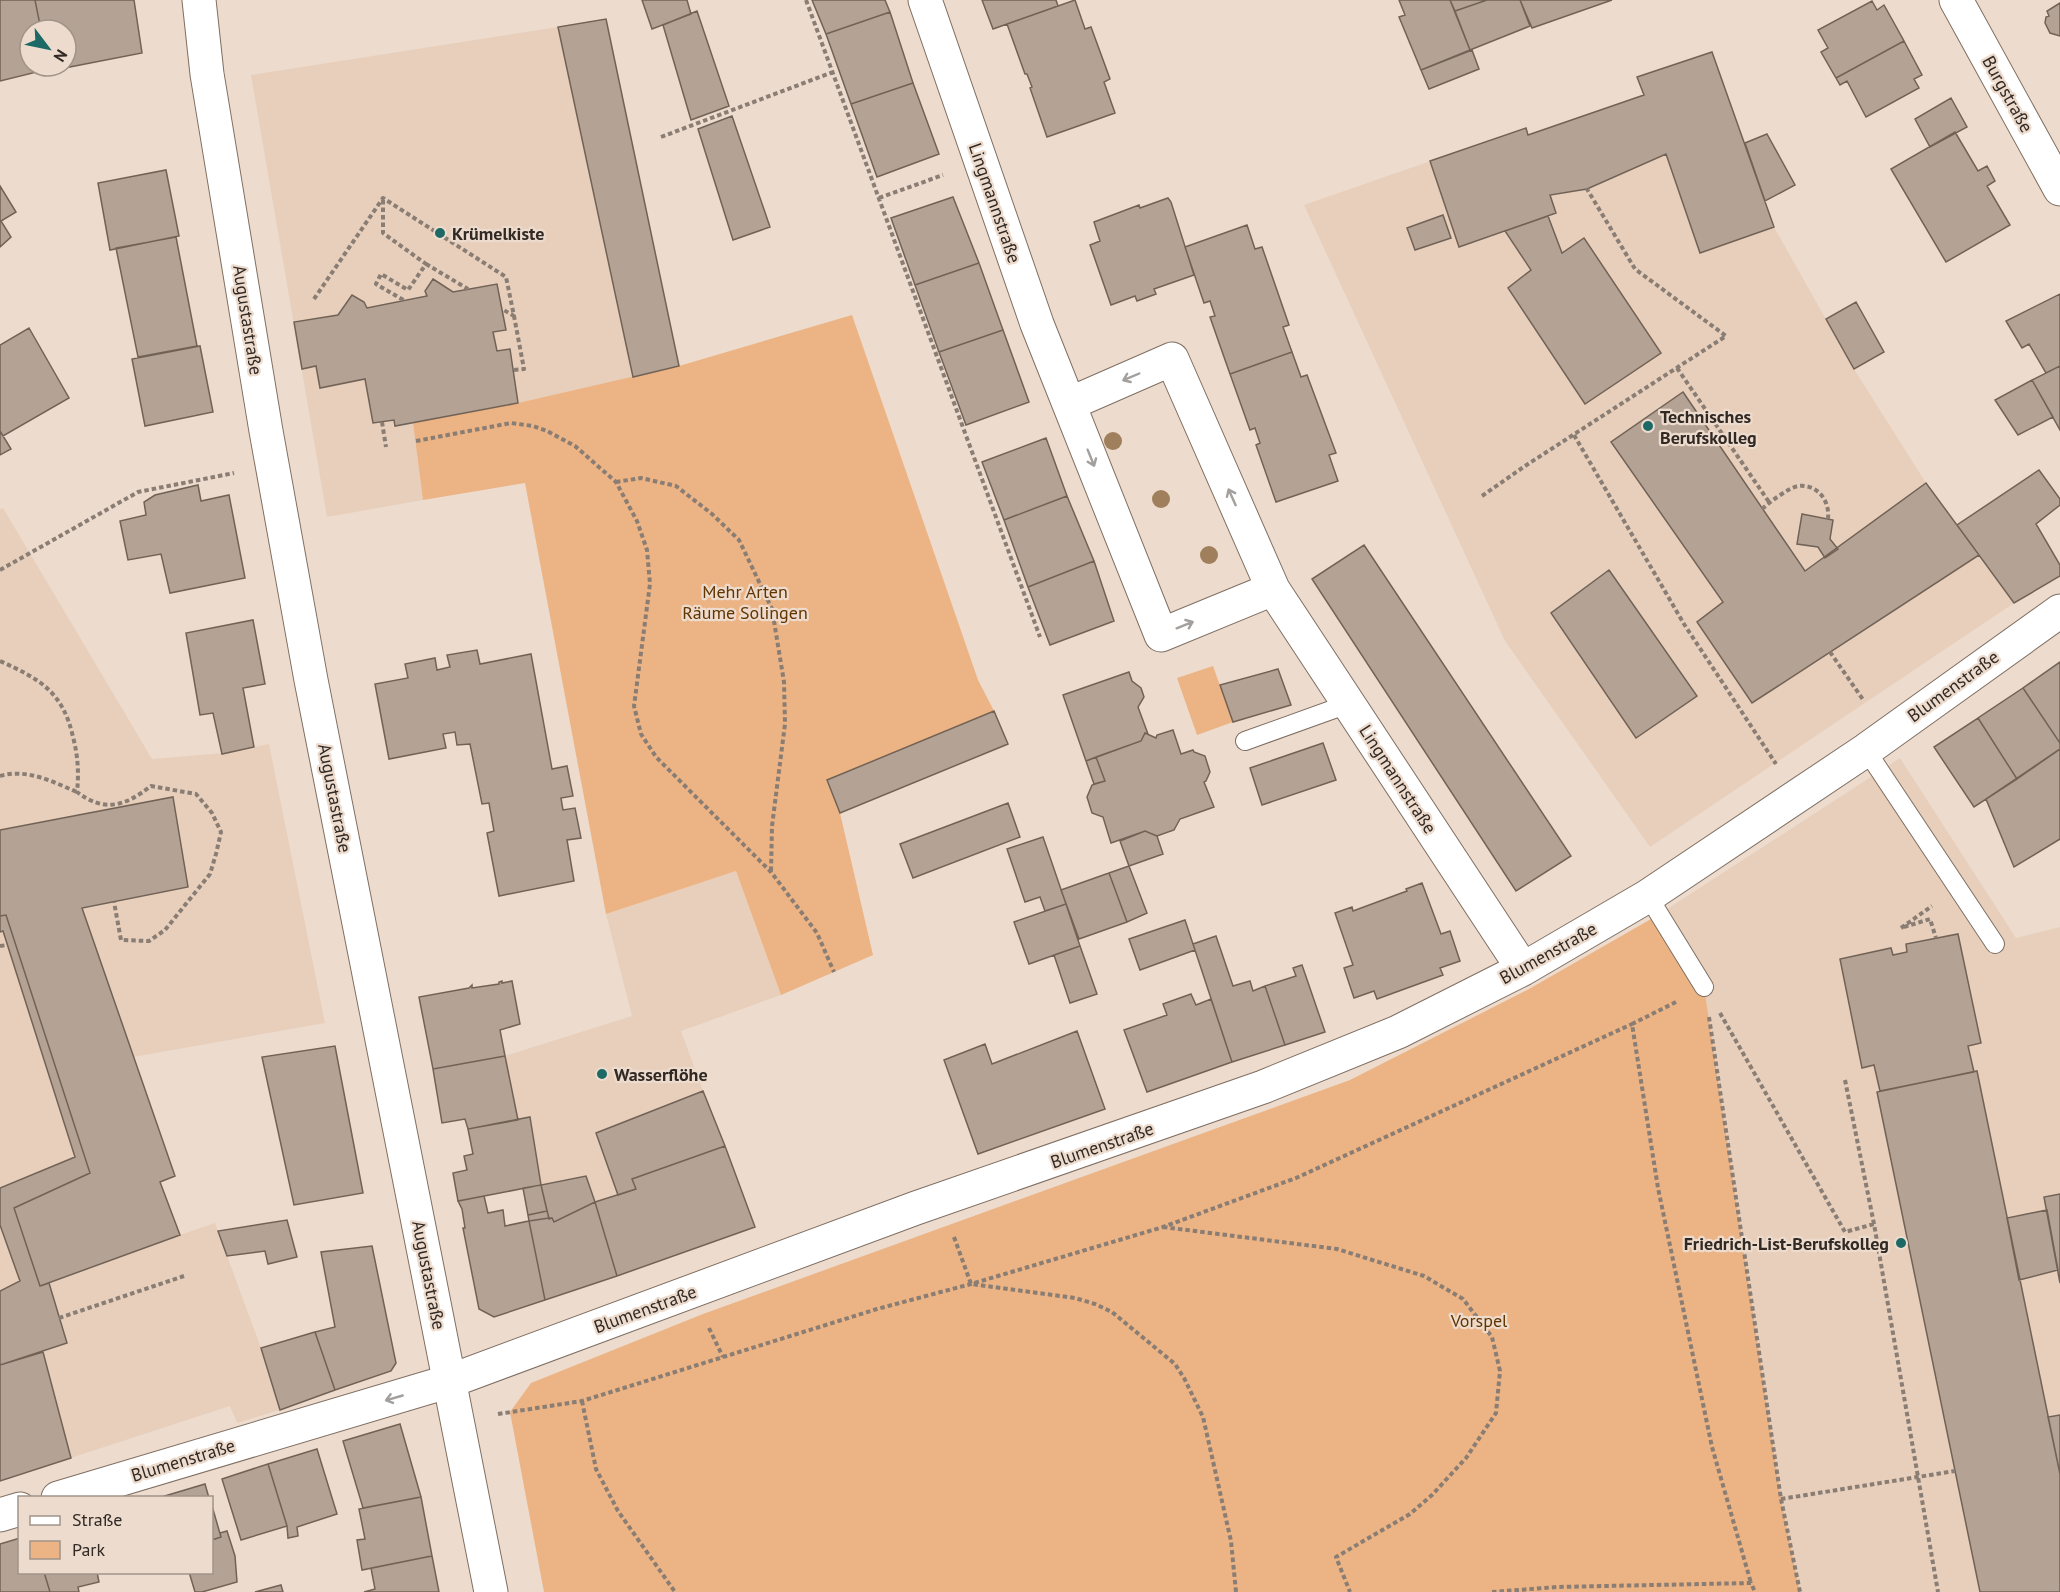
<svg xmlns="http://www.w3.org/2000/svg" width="2060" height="1592" viewBox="0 0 2060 1592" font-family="'PT Sans',sans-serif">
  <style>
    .built { fill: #e7cfbb }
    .green { fill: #ecb484 }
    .building { fill: #b4a395; stroke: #726256; stroke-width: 1.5 }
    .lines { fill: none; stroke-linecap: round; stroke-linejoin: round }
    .service-casing { stroke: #7f6f62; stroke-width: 20 }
    .minor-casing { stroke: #7f6f62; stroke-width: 35 }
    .path { stroke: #8a7d74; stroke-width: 4; stroke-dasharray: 4.5 3; stroke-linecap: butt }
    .service { stroke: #fff; stroke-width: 18 }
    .minor { stroke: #fff; stroke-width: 33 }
    .tree { fill: #a07f5c }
    .oneway { stroke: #a29f9c }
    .poi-dot { fill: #1d6965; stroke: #eddbcd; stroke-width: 2 }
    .labels { text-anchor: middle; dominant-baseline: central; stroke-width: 4.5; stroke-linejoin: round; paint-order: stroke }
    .street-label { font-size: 18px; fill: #302924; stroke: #eddbcd }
    .poi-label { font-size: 18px; font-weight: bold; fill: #302924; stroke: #eddbcd; text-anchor: start }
    .park-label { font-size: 18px; fill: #613400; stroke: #eddbcd }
  </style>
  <rect width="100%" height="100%" fill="#eddbcd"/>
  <path class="built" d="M 558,27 L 633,377 L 518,403 L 413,423 L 423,500 L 327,517 L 251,75 Z
    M 1712,52 L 1745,142 L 1767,134 L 1795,185 L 1765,201 L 1774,227 L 1854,369 L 1926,483 L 2014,603 L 1650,847 L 1505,641 L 1304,205 L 1526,128 L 1529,135 L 1643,95 L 1637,77 Z
    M 3,508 L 152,759 L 224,753 L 269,744 L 325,1023 L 133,1057 L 175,1176 L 161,1182 L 180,1235 L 215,1223 L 261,1348 L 280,1410 L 237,1423 L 230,1406 L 0,1481 L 0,509 Z
    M 1900,758 L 2016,938 L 2060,927 L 2060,1592 L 1800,1592 L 1658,915 Z
    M 736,871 L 781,995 L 681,1031 L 703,1091 L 617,1276 L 586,1177 L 541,1185 L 537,1164 L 518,1120 L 505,1056 L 632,1016 L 606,914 Z"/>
  <path class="green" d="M 852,315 L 978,680 L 994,711 L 827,780 L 840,813 L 873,955 L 781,995 L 736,871 L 606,914 L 525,483 L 423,500 L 413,423 L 518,403 L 679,366 Z
    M 1213,666 L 1233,722 L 1197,735 L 1177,678 Z
    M 1658,915 L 1704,987 L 1781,1499 L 1800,1592 L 544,1592 L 510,1412 L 531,1383 L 703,1314 L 1350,1080 L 1529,989 Z"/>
  <path class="building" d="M 0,0 L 35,0 L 41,30 L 30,30 L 30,66 L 49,66 L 49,69 L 0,81 Z
    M 35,0 L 134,0 L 142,53 L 49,71 L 49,66 L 66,66 L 66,30 L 41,30 Z
    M 642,0 L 687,0 L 691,14 L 652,29 Z
    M 812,0 L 885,0 L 890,12 L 826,34 Z
    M 982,0 L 1056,0 L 1058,6 L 993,29 Z
    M 1075,0 L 1085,29 L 1091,27 L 1110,79 L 1104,82 L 1115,113 L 1047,137 L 1030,88 L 1032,87 L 1027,74 L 1025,74 L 1007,24 Z
    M 1399,0 L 1450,0 L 1470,50 L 1421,70 L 1399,17 L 1405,15 Z
    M 1450,0 L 1487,0 L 1455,11 Z
    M 1487,0 L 1520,0 L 1530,26 L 1470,50 L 1455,11 Z
    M 1520,0 L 1612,0 L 1532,28 Z
    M 1872,1 L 1877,10 L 1884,5 L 1904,41 L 1836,78 L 1821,52 L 1828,48 L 1818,30 Z
    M 2060,3 L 2060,36 L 2050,33 L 2045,23 L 2046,17 L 2049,16 L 2047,11 Z
    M 697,11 L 729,106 L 691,120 L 663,25 Z
    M 890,12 L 913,83 L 851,104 L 826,34 Z
    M 606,19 L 679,366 L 633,377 L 558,27 Z
    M 1904,41 L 1922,75 L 1914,79 L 1919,88 L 1866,117 L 1847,81 L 1840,85 L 1836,78 Z
    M 1472,50 L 1479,69 L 1429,89 L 1421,70 Z
    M 1712,52 L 1774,227 L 1700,253 L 1666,154 L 1587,189 L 1550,195 L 1556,213 L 1459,247 L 1430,161 L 1526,128 L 1528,135 L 1644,95 L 1637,77 Z
    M 913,83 L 939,154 L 877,177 L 851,104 Z
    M 1951,98 L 1967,127 L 1930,147 L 1915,119 Z
    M 732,116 L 770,227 L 733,240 L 698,129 Z
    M 1955,132 L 1978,171 L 1987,166 L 1995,181 L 1987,186 L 2010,225 L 1946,262 L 1891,169 Z
    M 1767,134 L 1795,185 L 1765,201 L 1745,143 Z
    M 166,170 L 179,236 L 110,250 L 98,183 Z
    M 0,186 L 16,212 L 1,221 L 11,237 L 0,247 Z
    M 953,197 L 979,263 L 915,285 L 891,218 Z
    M 1168,198 L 1171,202 L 1194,275 L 1154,289 L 1156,294 L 1137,301 L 1135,296 L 1111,305 L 1090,245 L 1100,241 L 1094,222 L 1139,205 L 1140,208 Z
    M 1443,215 L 1451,238 L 1415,250 L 1407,228 Z
    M 1548,216 L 1562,253 L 1584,238 L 1661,353 L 1585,404 L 1508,288 L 1531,270 L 1505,231 Z
    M 1247,225 L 1255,249 L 1262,247 L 1289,325 L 1283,327 L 1292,352 L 1230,374 L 1210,317 L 1215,316 L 1210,301 L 1204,303 L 1185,247 Z
    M 176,237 L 197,346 L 138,357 L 116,248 Z
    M 979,263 L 1003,330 L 939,352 L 915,285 Z
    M 433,279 L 453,292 L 497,284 L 506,330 L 493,332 L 497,351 L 510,349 L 518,403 L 395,426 L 394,420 L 373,423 L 365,379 L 320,388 L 316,366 L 302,369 L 294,322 L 338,315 L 352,295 L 364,302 L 367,308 L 427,296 L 425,291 Z
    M 2060,294 L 2060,366 L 2046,373 L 2029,344 L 2022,348 L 2006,321 Z
    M 1856,302 L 1884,352 L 1854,369 L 1826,319 Z
    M 29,328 L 69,398 L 3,436 L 0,431 L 0,345 Z
    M 1003,330 L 1029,402 L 966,425 L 939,352 Z
    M 200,346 L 213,412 L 145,426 L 132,359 Z
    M 1292,352 L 1301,377 L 1307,375 L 1336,453 L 1329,455 L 1338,481 L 1276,502 L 1256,445 L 1260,443 L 1255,428 L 1250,430 L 1230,374 Z
    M 2060,366 L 2060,430 L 2032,380 Z
    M 2032,380 L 2053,417 L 2018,435 L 1995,400 Z
    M 1683,392 L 1805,571 L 1926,483 L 1979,555 L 1752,703 L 1697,622 L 1723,602 L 1611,442 Z
    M 0,431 L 11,449 L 0,455 Z
    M 1046,438 L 1067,496 L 1004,520 L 982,462 Z
    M 2039,470 L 2060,499 L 2060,505 L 2036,524 L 2060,565 L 2060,576 L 2014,603 L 1957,525 Z
    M 198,485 L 201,501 L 229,495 L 245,578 L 170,593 L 161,554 L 128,560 L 120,521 L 146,515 L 144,502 L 155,495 Z
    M 1067,496 L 1094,561 L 1028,587 L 1004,520 Z
    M 1802,514 L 1833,520 L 1830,539 L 1838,549 L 1825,558 L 1818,547 L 1797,544 Z
    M 1364,545 L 1571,856 L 1516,891 L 1312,579 Z
    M 1094,561 L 1114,621 L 1050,645 L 1028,587 Z
    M 1609,570 L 1697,696 L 1636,738 L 1551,613 Z
    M 253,620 L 265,684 L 243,688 L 254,747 L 222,754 L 213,713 L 200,715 L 186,633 Z
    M 477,650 L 480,664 L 531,654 L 552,769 L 567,766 L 573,796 L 561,798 L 563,810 L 575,808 L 581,838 L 567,840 L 574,881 L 499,896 L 487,833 L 494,831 L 489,803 L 482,804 L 470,744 L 457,745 L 455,732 L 443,734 L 446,748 L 389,759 L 375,684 L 408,678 L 405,664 L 435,658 L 437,670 L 450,667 L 447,655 Z
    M 2060,662 L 2060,743 L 2023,688 Z
    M 1278,669 L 1291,705 L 1233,722 L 1220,685 Z
    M 1129,672 L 1132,681 L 1141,688 L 1144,697 L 1138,707 L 1148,734 L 1145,733 L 1141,741 L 1086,761 L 1063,695 Z
    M 2023,688 L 2060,743 L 2060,749 L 2017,779 L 1978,718 Z
    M 994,711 L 1008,744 L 840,813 L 827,780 Z
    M 1978,718 L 2017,779 L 1974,807 L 1934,747 Z
    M 1173,730 L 1181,754 L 1193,750 L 1194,752 L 1205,756 L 1210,772 L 1206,781 L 1204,782 L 1214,807 L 1180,819 L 1174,830 L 1157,836 L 1145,831 L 1111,843 L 1103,817 L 1092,813 L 1087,797 L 1092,785 L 1105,781 L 1096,757 L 1141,741 L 1145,733 L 1156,738 L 1157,735 Z
    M 1323,743 L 1336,780 L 1262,805 L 1250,768 Z
    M 2060,749 L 2060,839 L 2014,867 L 1986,799 Z
    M 1096,757 L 1105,781 L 1094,784 L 1086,761 Z
    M 173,797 L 188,887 L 82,908 L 175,1176 L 160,1182 L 180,1235 L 40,1286 L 14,1208 L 90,1173 L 6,915 L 0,916 L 0,830 Z
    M 1008,803 L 1020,837 L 913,878 L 900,844 Z
    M 1145,831 L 1157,836 L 1163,854 L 1129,866 L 1120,841 Z
    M 1043,837 L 1066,904 L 1045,911 L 1040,897 L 1025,902 L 1007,849 Z
    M 1129,866 L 1147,913 L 1127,922 L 1109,873 Z
    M 1109,873 L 1127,922 L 1079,939 L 1061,890 Z
    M 1422,883 L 1441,934 L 1450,931 L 1460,961 L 1440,968 L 1443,975 L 1377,999 L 1374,991 L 1354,998 L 1344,968 L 1353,965 L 1335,913 L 1352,907 L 1353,911 L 1407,891 L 1406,889 Z
    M 1066,904 L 1080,946 L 1029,964 L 1014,922 Z
    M 6,915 L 90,1173 L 14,1208 L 40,1286 L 49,1283 L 67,1343 L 0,1365 L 0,1291 L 20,1281 L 0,1225 L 0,1188 L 75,1157 L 3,931 L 0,932 L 0,916 Z
    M 1185,920 L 1195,950 L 1140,970 L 1129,939 Z
    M 1958,934 L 1981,1043 L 1968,1046 L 1974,1072 L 1880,1091 L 1874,1065 L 1862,1068 L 1840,959 L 1891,948 L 1893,955 L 1907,952 L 1906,944 Z
    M 1216,936 L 1233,986 L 1250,981 L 1253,991 L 1265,986 L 1285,1045 L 1232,1062 L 1193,944 Z
    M 1080,946 L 1097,994 L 1070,1003 L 1054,955 Z
    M 1302,965 L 1325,1032 L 1285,1045 L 1265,986 L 1296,976 L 1293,968 Z
    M 502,981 L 502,983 L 512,981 L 520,1024 L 500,1030 L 505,1056 L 433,1069 L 419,997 L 469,988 L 472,985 L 472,988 L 499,984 L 499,982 Z
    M 1191,994 L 1196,1005 L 1211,999 L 1232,1062 L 1147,1092 L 1124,1030 L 1167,1015 L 1163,1004 Z
    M 1077,1031 L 1105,1109 L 978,1154 L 944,1060 L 985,1044 L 992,1064 Z
    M 335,1046 L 363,1193 L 294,1205 L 262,1057 Z
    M 505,1056 L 518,1120 L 468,1129 L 465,1119 L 442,1123 L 433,1069 Z
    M 1977,1071 L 2060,1474 L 2060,1592 L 1980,1592 L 1877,1092 Z
    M 703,1091 L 725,1146 L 632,1179 L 636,1189 L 618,1195 L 596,1133 Z
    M 530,1117 L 541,1185 L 458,1201 L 453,1173 L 467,1170 L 464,1156 L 473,1154 L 468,1129 Z
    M 725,1146 L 755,1227 L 617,1276 L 595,1202 L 636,1189 L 632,1179 Z
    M 586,1176 L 595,1202 L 554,1222 L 552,1218 L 549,1219 L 541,1185 Z
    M 541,1185 L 547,1211 L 528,1215 L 523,1188 Z
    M 2060,1194 L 2060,1283 L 2044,1197 Z
    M 484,1196 L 488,1213 L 503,1210 L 505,1226 L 529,1221 L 545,1300 L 494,1317 L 479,1309 L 463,1228 L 465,1228 L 462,1209 L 458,1201 Z
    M 595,1202 L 617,1276 L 545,1300 L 529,1221 L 549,1218 L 552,1218 L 554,1222 Z
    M 2047,1210 L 2058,1270 L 2019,1280 L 2007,1218 Z
    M 547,1211 L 549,1218 L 529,1221 L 528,1215 Z
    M 287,1220 L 297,1257 L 268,1264 L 265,1251 L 227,1256 L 218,1231 Z
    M 372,1246 L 396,1363 L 391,1371 L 335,1390 L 315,1332 L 335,1327 L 321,1252 Z
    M 315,1332 L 335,1390 L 280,1410 L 261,1348 Z
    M 43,1352 L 71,1458 L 0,1481 L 0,1365 Z
    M 2060,1415 L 2060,1474 L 2048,1417 Z
    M 400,1424 L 421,1497 L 363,1508 L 343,1441 Z
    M 317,1449 L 337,1514 L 297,1527 L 298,1536 L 288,1538 L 287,1526 L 268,1464 Z
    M 268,1464 L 287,1526 L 241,1540 L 222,1479 Z
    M 205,1484 L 209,1498 L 158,1498 Z
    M 421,1497 L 432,1556 L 362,1570 L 357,1540 L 365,1539 L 359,1509 Z
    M 212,1506 L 221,1537 L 212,1540 Z
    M 227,1531 L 235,1556 L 237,1582 L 202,1592 L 195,1592 L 189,1572 L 212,1572 L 212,1540 L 221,1537 L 220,1533 Z
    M 20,1538 L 20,1572 L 44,1572 L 50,1592 L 0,1592 L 0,1544 Z
    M 432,1556 L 439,1592 L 364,1592 L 375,1589 L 371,1568 Z
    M 44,1572 L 97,1572 L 99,1582 L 78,1587 L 79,1592 L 50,1592 Z
    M 281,1585 L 283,1592 L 255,1592 Z"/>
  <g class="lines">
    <defs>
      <path id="service" d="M 1245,741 L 1348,704
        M 1866,750 L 1995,944
        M 1648,896 L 1704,987"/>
      <path id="minor" d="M 199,0 L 207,74 L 266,431 L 311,680 L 491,1592
        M 925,0 L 1037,324 L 1161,635 L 1273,589 L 1172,359 L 1069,404
        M 1956,0 L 2060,189
        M 1273,589 L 1523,969
        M 58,1498 L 450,1381 L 916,1208 L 1263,1087 L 1398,1032 L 1523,969 L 1648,896 L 1866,750 L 2060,611
        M 0,1515 L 20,1509"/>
    </defs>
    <use href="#service" class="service-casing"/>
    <use href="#minor" class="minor-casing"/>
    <path class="path" d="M 806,0 L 1040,637
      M 661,137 L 833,72
      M 879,198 L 943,175
      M 383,200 L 383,233 L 426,264 L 408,290 L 381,274 L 376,284 L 405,301
      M 426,264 L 468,289
      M 314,299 L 383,198 L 506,277 L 514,316 L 502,309
      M 1677,368 L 1769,502
      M 514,370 L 524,369 L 514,316
      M 382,422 L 386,447
      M 1574,435 L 1684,624 L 1776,764
      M 416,441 L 511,423 L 533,426 L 547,431 L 575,446 L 616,482 L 637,521 L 647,550 L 650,584 L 634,706 L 641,734 L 656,757 L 771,872 L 817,933 L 834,972
      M 616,482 L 641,478 L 676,486 L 712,514 L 739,540 L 772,609 L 784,682 L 785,724 L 772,826 L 771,872
      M 1482,496 L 1525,466 L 1726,336 L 1635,269 L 1587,189
      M 1762,509 C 1770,502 1788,488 1798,486 C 1818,484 1830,501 1828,519
      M 0,570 L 138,492 L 234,473
      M 1830,652 L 1864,701
      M 0,661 C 40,679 63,692 73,737 C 78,756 79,773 77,792 C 105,813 125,806 151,786 L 196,794 L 212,813 L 221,832 L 216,854 L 210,874 L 165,930 L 149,941 L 121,940 L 114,902
      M 0,776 C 27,768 53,782 77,792
      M 1904,927 L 1930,919 L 1936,938
      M 1901,928 L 1932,906
      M 0,946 L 7,945
      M 1676,1002 L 1632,1024 L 1658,1188 L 1712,1447 L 1751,1583
      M 1720,1013 L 1845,1232 L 1874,1224
      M 1709,1017 L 1781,1499 L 1800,1592
      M 1845,1080 L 1874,1224 L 1938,1592
      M 1163,1227 L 1337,1249 L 1424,1276 L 1463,1299 L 1492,1337 L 1500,1371 L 1496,1413 L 1466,1458 L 1432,1495 L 1410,1514 L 1336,1557 L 1350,1592
      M 954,1237 L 971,1284 L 1075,1298 L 1095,1304 L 1112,1312 L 1175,1364 L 1184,1378 L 1203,1417 L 1231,1541 L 1236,1592
      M 59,1318 L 184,1276
      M 709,1328 L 723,1357
      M 582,1401 L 596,1469 L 618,1511 L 675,1592
      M 498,1414 L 582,1401 L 877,1309 L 971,1284 L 1163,1227 L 1296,1178 L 1632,1024
      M 1781,1499 L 1955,1471
      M 1492,1592 L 1557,1587 L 1751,1583 L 1755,1592"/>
    <use href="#service" class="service"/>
    <use href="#minor" class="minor"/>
  </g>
  <g class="tree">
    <circle cx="1113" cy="441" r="9"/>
    <circle cx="1161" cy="499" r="9"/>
    <circle cx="1209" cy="555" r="9"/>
  </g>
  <defs><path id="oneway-shaft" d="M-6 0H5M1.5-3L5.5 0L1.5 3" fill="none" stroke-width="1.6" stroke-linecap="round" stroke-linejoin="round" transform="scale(1.5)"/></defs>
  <g class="oneway">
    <use href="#oneway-shaft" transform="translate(1131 377) rotate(157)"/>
    <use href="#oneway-shaft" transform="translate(1091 458) rotate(68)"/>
    <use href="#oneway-shaft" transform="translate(1232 497) rotate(-114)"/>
    <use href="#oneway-shaft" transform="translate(1185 625) rotate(-22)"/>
    <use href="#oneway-shaft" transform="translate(394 1398) rotate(164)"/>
  </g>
  <g class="poi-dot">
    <circle cx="440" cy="233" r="6"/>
    <circle cx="1648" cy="426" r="6"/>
    <circle cx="602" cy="1074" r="6"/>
    <circle cx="1901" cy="1243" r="6"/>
  </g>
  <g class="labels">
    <g class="street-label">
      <text transform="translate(2008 94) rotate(61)">Burgstraße</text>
      <text transform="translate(995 203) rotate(71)">Lingmannstraße</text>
      <text transform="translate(248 320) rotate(81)">Augustastraße</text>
      <text transform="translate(1953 686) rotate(-36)">Blumenstraße</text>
      <text transform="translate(1398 779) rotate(57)">Lingmannstraße</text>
      <text transform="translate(335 798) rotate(79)">Augustastraße</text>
      <text transform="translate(1548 953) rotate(-29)">Blumenstraße</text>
      <text transform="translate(1102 1145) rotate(-19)">Blumenstraße</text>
      <text transform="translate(429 1275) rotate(79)">Augustastraße</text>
      <text transform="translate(645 1309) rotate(-20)">Blumenstraße</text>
      <text transform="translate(183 1460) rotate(-17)">Blumenstraße</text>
    </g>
    <g class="poi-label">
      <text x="452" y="233">Krümelkiste</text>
      <text x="1660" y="416">Technisches<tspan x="1660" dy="21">Berufskolleg</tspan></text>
      <text x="614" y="1074">Wasserflöhe</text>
      <text x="1889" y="1243" text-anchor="end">Friedrich-List-Berufskolleg</text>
    </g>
    <g class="park-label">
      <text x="745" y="591">Mehr Arten<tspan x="745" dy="21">Räume Solingen</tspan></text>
      <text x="1479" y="1320">Vorspel</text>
    </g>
  </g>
  <rect x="18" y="1496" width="195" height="78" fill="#eddbcd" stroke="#a19489" stroke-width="1.5"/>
  <rect x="30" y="1516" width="30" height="9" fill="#ffffff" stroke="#a19489" stroke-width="1.5"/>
  <text x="72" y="1526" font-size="18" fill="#302924">Straße</text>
  <rect x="30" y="1541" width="30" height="18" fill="#ecb484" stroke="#a19489" stroke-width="1.5"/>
  <text x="72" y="1556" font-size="18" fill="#302924">Park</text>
  <g transform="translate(48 48) rotate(122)"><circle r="28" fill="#eddbcd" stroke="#a19489" stroke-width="1.5"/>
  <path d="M0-4.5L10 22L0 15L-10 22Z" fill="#1d6965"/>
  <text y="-9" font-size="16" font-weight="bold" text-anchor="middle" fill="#302924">N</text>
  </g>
</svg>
